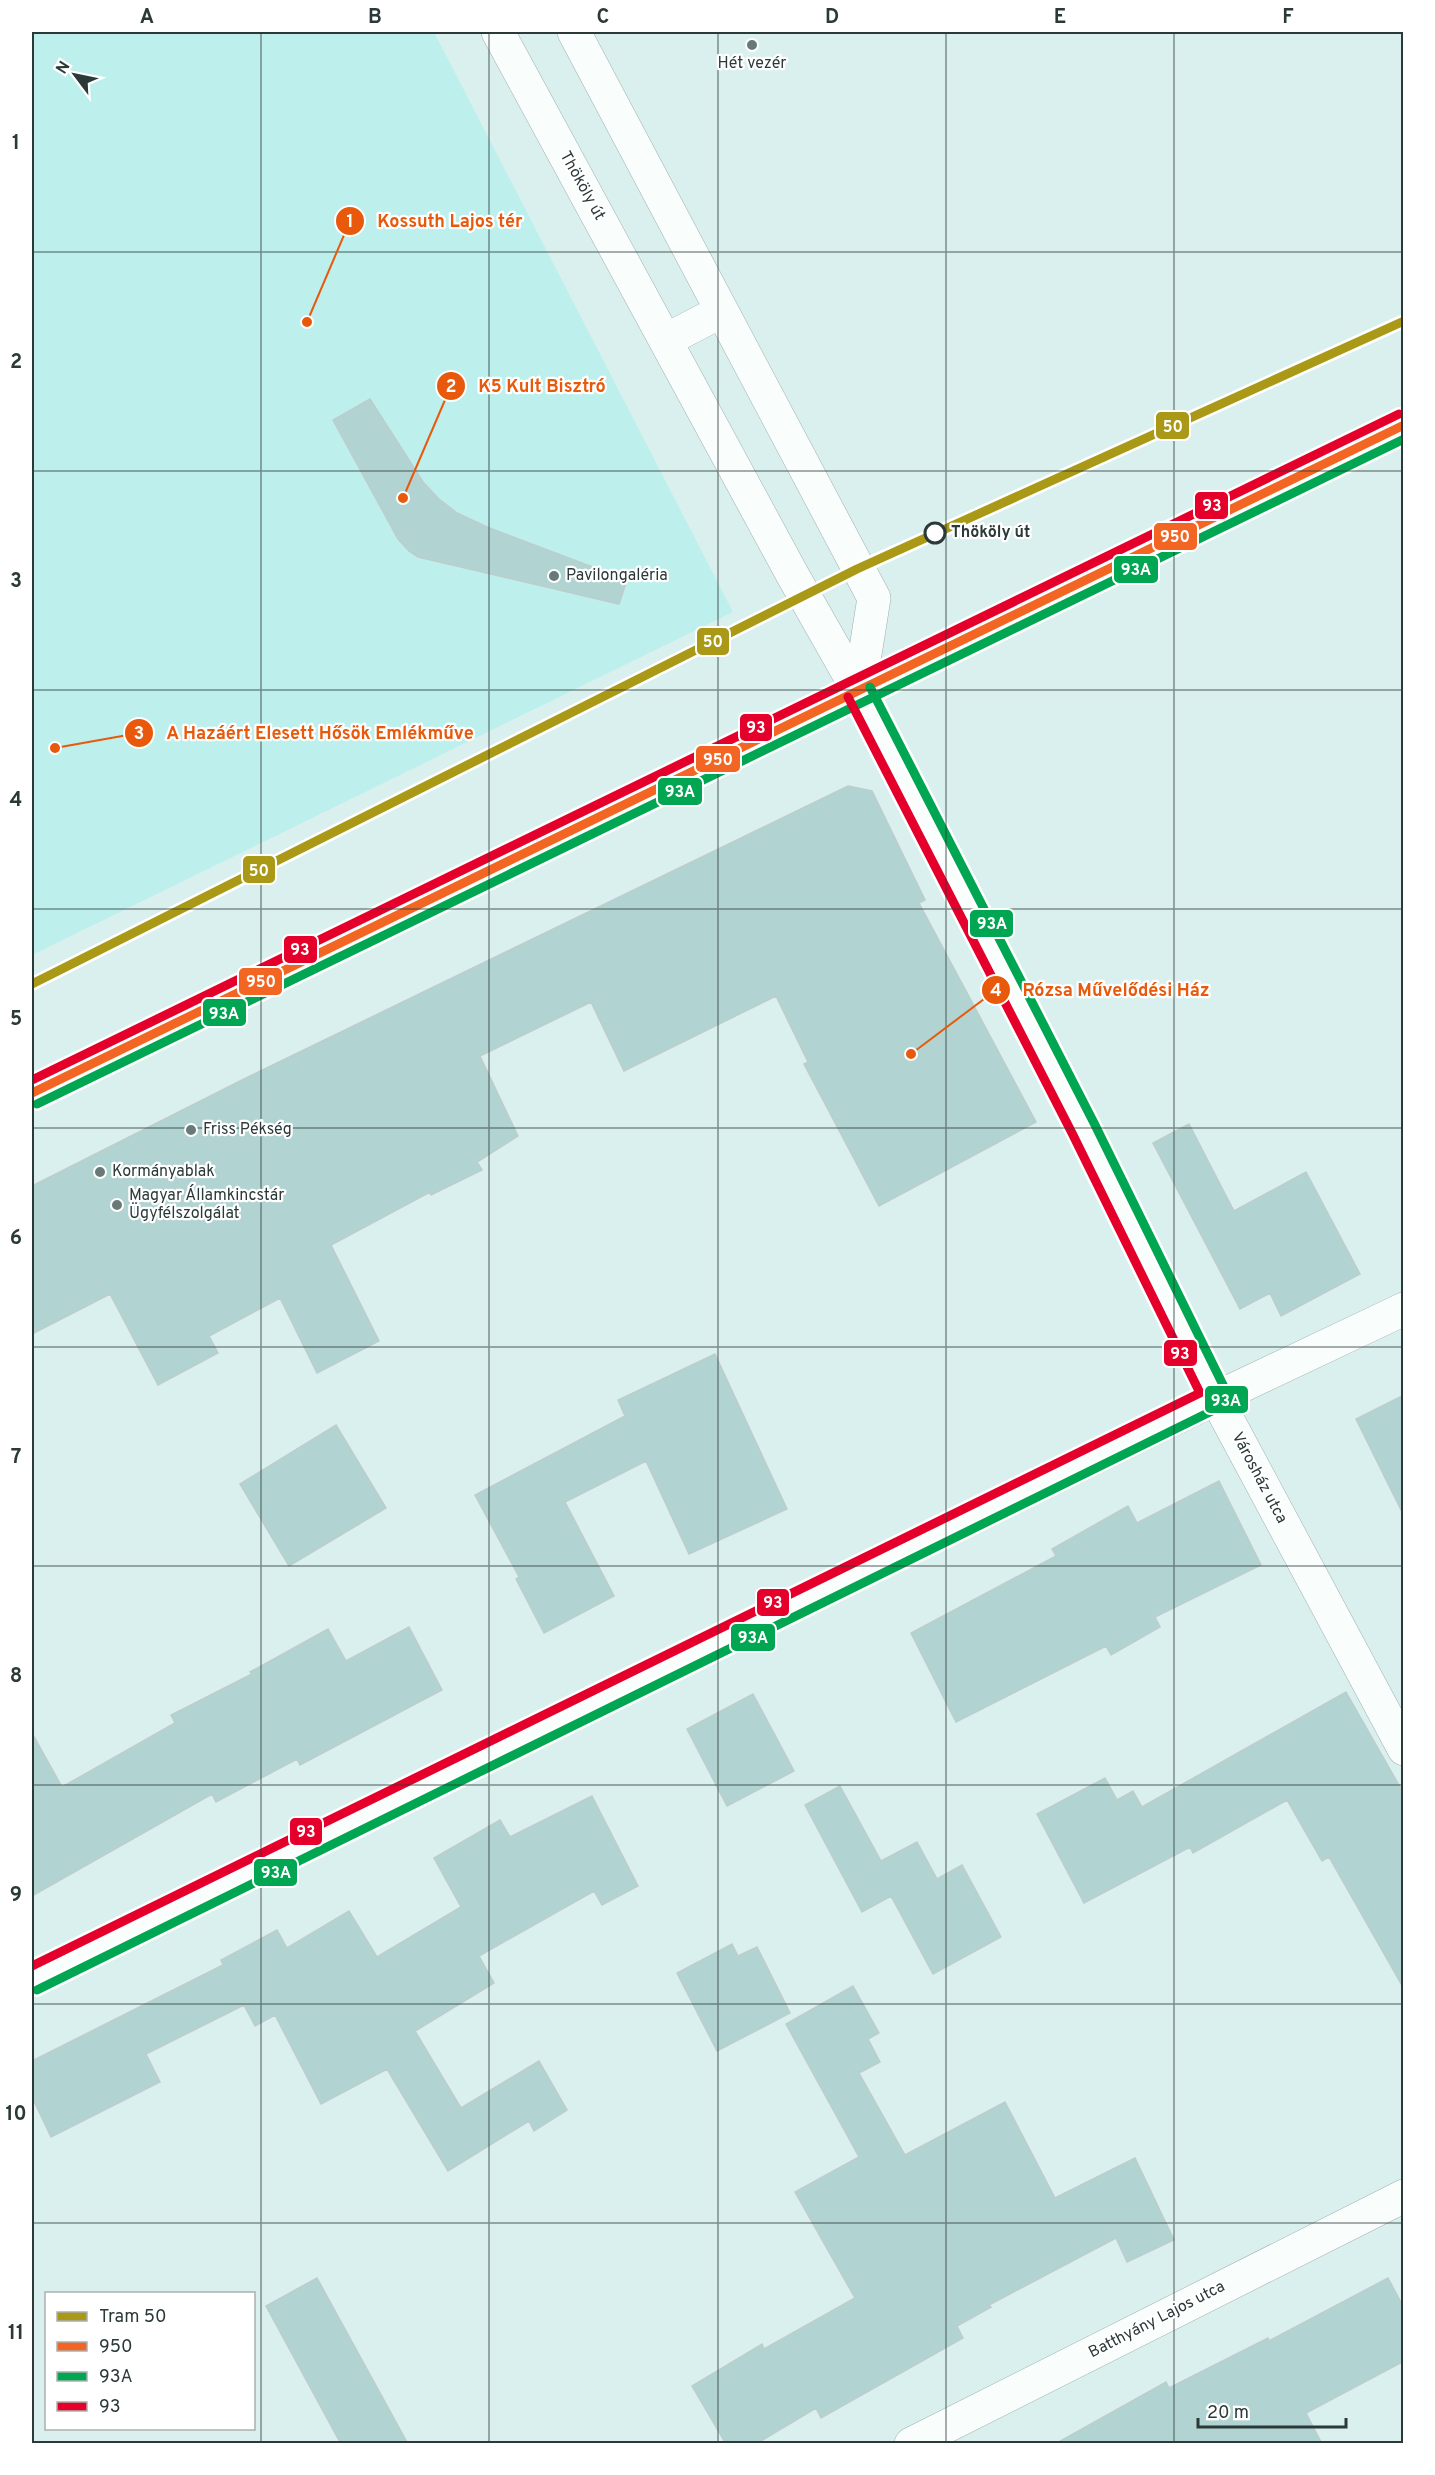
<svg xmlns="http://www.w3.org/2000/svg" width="1435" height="2475" viewBox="0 0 1435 2475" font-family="Overpass,sans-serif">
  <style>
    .green { fill: #bdefec }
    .building { fill: #b1d4d2; stroke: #bdcdcc; stroke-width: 1.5 }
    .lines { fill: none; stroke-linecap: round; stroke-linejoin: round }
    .minor-casing { stroke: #a0b0af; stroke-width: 34 }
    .secondary-casing { stroke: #a0b0af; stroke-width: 34 }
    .minor { stroke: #f9fdfc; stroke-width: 33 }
    .secondary { stroke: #ecf4f3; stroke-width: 33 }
    .bus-1-casing { stroke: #fff; stroke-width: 14 }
    .bus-2-casing { stroke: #fff; stroke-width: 14 }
    .bus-3-casing { stroke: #fff; stroke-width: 14 }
    .bus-1 { stroke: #f26522; stroke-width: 9 }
    .bus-2 { stroke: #00a651; stroke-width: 9 }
    .bus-3 { stroke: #e4002b; stroke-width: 9 }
    .tram-1-casing { stroke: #fff; stroke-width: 14 }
    .tram-1 { stroke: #aa9917; stroke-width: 9 }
    .grid { fill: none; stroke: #2b3a39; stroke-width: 1.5; stroke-opacity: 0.55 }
    .poi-dot { fill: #687a78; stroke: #fff; stroke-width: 2 }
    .stop-dot { fill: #fff; stroke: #2b3a39; stroke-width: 3 }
    .labels { text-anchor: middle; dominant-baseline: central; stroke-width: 4.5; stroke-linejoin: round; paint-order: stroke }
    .poi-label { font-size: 16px; fill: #2b3a39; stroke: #fff; text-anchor: start }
    .street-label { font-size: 16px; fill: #2b3a39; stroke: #fff }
    .stop-label { font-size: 16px; font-weight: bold; fill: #2b3a39; stroke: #fff; text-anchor: start }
    .leader { fill: none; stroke: #e8590c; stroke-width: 2 }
    .callout-dot { fill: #e8590c; stroke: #fff; stroke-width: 2 }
    .mark-label { font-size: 18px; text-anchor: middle; font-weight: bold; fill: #fff }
    .callout-label { font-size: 18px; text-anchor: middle; font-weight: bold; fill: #e8590c; stroke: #fff; stroke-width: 4.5; stroke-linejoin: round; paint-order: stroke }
    .line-badge { stroke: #fff; stroke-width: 2 }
    .badge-label { font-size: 16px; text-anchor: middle; font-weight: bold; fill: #fff }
    .neatline { fill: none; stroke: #2b3a39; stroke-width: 2 }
    .grid-label { font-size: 20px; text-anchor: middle; font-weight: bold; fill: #2b3a39 }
  </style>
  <rect width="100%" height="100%" fill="#daf0ee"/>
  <path class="green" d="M 32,32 L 434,32 L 733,612 L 32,955 Z"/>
  <path class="building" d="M 370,399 L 423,482 L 439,499 L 457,513 L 487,527 L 627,580 L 619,604 L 418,557 L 409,551 L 398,539 L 333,420 Z
    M 848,786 L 872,791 L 925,900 L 919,903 L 1036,1122 L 879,1206 L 804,1064 L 808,1062 L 776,996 L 624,1071 L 591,1002 L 480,1056 L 518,1136 L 477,1162 L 482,1170 L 431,1195 L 430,1192 L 331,1245 L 379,1341 L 317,1373 L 280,1298 L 209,1336 L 218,1353 L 158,1385 L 110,1294 L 32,1334 L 32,1186 L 248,1077 Z
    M 1189,1124 L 1234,1211 L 1306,1172 L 1360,1274 L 1281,1316 L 1270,1293 L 1240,1309 L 1153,1143 Z
    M 715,1354 L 787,1509 L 689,1554 L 646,1461 L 565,1502 L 614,1596 L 544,1633 L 516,1579 L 519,1577 L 475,1495 L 625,1416 L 618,1400 Z
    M 1404,1395 L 1404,1516 L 1356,1419 Z
    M 336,1425 L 386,1508 L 289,1566 L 240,1484 Z
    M 1219,1481 L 1261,1565 L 1155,1617 L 1160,1627 L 1111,1655 L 1106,1646 L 956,1722 L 911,1633 L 1056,1556 L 1052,1549 L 1128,1506 L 1137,1523 Z
    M 409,1627 L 442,1690 L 300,1765 L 297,1759 L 216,1802 L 212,1794 L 32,1896 L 32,1733 L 62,1787 L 175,1723 L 171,1715 L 252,1674 L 250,1672 L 328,1629 L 346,1661 Z
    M 1346,1692 L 1404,1794 L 1404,1989 L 1329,1857 L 1322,1861 L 1287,1800 L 1193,1853 L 1190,1847 L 1084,1903 L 1037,1814 L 1105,1778 L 1117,1800 L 1133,1791 L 1142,1807 Z
    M 753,1694 L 794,1771 L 727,1806 L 687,1729 Z
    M 840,1786 L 881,1861 L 917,1842 L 937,1879 L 962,1865 L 1001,1937 L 933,1974 L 891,1896 L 862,1912 L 805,1805 Z
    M 592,1796 L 638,1886 L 602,1905 L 594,1891 L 479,1956 L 494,1983 L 415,2031 L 461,2108 L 539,2061 L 567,2110 L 534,2131 L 529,2121 L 448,2171 L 387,2069 L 321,2104 L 275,2015 L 255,2026 L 244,2005 L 146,2054 L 160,2082 L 51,2137 L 32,2097 L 32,2061 L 223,1965 L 221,1960 L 277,1930 L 287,1948 L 349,1911 L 377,1957 L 461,1907 L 434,1858 L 500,1820 L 510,1837 Z
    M 732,1944 L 738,1956 L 757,1947 L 790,2013 L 717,2051 L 677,1973 Z
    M 853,1986 L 879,2033 L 868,2039 L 880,2062 L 859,2073 L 905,2155 L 1005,2102 L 1055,2198 L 1135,2158 L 1174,2240 L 1127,2262 L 1116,2238 L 989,2305 L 991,2307 L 957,2326 L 963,2338 L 821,2418 L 816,2408 L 756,2444 L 726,2444 L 692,2386 L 762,2344 L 764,2349 L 855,2298 L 795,2192 L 859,2157 L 786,2024 Z
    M 317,2278 L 408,2444 L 341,2444 L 266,2306 Z
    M 1388,2278 L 1404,2308 L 1404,2361 L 1306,2413 L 1322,2444 L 1055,2444 L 1166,2382 L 1169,2388 L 1268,2338 L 1269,2341 Z"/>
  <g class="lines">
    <defs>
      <path id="minor" d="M 498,32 L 792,574 L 859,692 L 1083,1128 L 1216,1398 L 1404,1749
        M 574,32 L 874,598 L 859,692
        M 666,340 L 722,311
        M 32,1979 L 1216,1398 L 1404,1309
        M 911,2444 L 1404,2196"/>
      <path id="secondary" d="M 32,1093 L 1404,425"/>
    </defs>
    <use href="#minor" class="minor-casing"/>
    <use href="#secondary" class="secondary-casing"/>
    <use href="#minor" class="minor"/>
    <use href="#secondary" class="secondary"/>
    <defs>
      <path id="bus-1" d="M 32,1093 L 1404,425"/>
      <path id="bus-2" d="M 37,1104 L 1404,439
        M 37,1990 L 1226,1404 L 1227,1393 L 1094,1123 L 870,687"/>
      <path id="bus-3" d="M 32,1080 L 1399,414
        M 32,1966 L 1200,1393 L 1072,1133 L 848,697"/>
    </defs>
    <use href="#bus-1" class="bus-1-casing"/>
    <use href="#bus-2" class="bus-2-casing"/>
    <use href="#bus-3" class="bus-3-casing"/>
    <use href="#bus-1" class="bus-1"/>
    <use href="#bus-2" class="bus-2"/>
    <use href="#bus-3" class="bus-3"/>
    <defs>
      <path id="tram-1" d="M 32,984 L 857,569 L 1404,321"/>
    </defs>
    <use href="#tram-1" class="tram-1-casing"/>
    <use href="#tram-1" class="tram-1"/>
  </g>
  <path class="grid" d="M 261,32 L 261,2444M 489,32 L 489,2444M 718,32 L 718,2444M 946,32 L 946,2444M 1174,32 L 1174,2444M 32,252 L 1404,252M 32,471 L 1404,471M 32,690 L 1404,690M 32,909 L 1404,909M 32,1128 L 1404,1128M 32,1347 L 1404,1347M 32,1566 L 1404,1566M 32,1785 L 1404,1785M 32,2004 L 1404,2004M 32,2223 L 1404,2223"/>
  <g class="poi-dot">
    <circle cx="752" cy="45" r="6"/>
    <circle cx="554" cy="576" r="6"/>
    <circle cx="191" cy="1130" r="6"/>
    <circle cx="100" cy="1172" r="6"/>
    <circle cx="117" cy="1205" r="6"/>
  </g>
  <circle class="stop-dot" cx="935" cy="533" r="10"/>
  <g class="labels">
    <g class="poi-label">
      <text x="752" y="64" text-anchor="middle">Hét vezér</text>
      <text x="566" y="576">Pavilongaléria</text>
      <text x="203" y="1130">Friss Pékség</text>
      <text x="112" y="1172">Kormányablak</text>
      <text x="129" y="1196">Magyar Államkincstár<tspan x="129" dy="18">Ügyfélszolgálat</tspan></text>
    </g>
    <g class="street-label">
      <text transform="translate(582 186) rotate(61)">Thököly út</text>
      <text transform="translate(1259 1478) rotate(62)">Városház utca</text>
      <text transform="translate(1157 2320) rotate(-27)">Batthyány Lajos utca</text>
    </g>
    <g class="stop-label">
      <text x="951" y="533">Thököly út</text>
    </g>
  </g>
  <path class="leader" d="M307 322L350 221M403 498L451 386M55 748L139 733M911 1054L996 990"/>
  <g class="callout-dot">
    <circle cx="307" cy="322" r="6"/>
    <circle cx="403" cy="498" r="6"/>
    <circle cx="55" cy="748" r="6"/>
    <circle cx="911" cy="1054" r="6"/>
    <circle cx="350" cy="221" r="15"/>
    <circle cx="451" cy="386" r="15"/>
    <circle cx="139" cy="733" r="15"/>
    <circle cx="996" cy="990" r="15"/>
  </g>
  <g class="mark-label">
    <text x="350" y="227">1</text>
    <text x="451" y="392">2</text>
    <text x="139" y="739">3</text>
    <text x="996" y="996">4</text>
  </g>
  <g class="callout-label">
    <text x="450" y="227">Kossuth Lajos tér</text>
    <text x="542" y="392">K5 Kult Bisztró</text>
    <text x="320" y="739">A Hazáért Elesett Hősök Emlékműve</text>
    <text x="1116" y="996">Rózsa Művelődési Ház</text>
  </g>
  <g class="line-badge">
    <rect x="1155" y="411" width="35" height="29" rx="6" fill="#aa9917"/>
    <rect x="1194" y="491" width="35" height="29" rx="6" fill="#e4002b"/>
    <rect x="1153" y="522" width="45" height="29" rx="6" fill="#f26522"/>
    <rect x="1113" y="555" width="46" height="29" rx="6" fill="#00a651"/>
    <rect x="696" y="627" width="34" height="29" rx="6" fill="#aa9917"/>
    <rect x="739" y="713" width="34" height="29" rx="6" fill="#e4002b"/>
    <rect x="695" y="745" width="46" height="28" rx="6" fill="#f26522"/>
    <rect x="657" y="777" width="46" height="29" rx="6" fill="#00a651"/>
    <rect x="242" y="855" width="34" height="29" rx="6" fill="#aa9917"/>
    <rect x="969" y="909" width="45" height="29" rx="6" fill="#00a651"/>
    <rect x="283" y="935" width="35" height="29" rx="6" fill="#e4002b"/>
    <rect x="238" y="967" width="45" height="29" rx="6" fill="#f26522"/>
    <rect x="202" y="998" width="45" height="29" rx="6" fill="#00a651"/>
    <rect x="1163" y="1339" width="35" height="28" rx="6" fill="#e4002b"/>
    <rect x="1204" y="1385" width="45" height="29" rx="6" fill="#00a651"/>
    <rect x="756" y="1588" width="34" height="29" rx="6" fill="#e4002b"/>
    <rect x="730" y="1623" width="46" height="29" rx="6" fill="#00a651"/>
    <rect x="289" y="1817" width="34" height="29" rx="6" fill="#e4002b"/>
    <rect x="253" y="1858" width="45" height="29" rx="6" fill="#00a651"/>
  </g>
  <g class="badge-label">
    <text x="1173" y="432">50</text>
    <text x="1212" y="511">93</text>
    <text x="1175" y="542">950</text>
    <text x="1136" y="575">93A</text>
    <text x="713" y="647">50</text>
    <text x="756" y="733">93</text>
    <text x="718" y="765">950</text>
    <text x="680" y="797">93A</text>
    <text x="259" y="876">50</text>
    <text x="992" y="929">93A</text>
    <text x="300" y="955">93</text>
    <text x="261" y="987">950</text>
    <text x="224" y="1019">93A</text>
    <text x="1180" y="1359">93</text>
    <text x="1226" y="1406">93A</text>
    <text x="773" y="1608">93</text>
    <text x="753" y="1643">93A</text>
    <text x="306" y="1837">93</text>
    <text x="276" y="1878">93A</text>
  </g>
  <rect width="1435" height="2475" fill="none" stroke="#ffffff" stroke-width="66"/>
  <rect x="45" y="2292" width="210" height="138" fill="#ffffff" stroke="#aab0b0" stroke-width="1.5"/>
  <rect x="57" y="2312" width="30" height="9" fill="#aa9917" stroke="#aab0b0" stroke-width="1.5"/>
  <text x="99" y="2322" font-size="18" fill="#2b3a39">Tram 50</text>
  <rect x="57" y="2342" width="30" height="9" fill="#f26522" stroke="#aab0b0" stroke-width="1.5"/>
  <text x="99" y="2352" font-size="18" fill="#2b3a39">950</text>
  <rect x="57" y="2372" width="30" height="9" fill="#00a651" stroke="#aab0b0" stroke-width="1.5"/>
  <text x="99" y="2382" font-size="18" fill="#2b3a39">93A</text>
  <rect x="57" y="2402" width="30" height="9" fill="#e4002b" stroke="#aab0b0" stroke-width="1.5"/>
  <text x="99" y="2412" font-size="18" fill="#2b3a39">93</text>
  <g transform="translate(75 75) rotate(302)" stroke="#ffffff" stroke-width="4.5" paint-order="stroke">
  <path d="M0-4.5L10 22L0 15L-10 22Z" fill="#2b3a39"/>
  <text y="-9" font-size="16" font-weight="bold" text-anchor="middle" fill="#2b3a39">N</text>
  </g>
  <path d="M1198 2418v9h148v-9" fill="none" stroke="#2b3a39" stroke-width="3"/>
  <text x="1207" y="2418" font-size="18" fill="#2b3a39" stroke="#ffffff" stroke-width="4.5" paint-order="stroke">20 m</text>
  <rect x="33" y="33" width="1369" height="2409" class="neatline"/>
  <g class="grid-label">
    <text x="147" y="23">A</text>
    <text x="375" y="23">B</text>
    <text x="603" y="23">C</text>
    <text x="832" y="23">D</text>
    <text x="1060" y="23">E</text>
    <text x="1288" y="23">F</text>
    <text x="16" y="149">1</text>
    <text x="16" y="368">2</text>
    <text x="16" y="587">3</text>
    <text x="16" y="806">4</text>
    <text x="16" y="1025">5</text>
    <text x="16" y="1244">6</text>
    <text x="16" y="1463">7</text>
    <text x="16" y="1682">8</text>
    <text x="16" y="1901">9</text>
    <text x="16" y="2120">10</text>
    <text x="16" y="2339">11</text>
  </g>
</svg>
